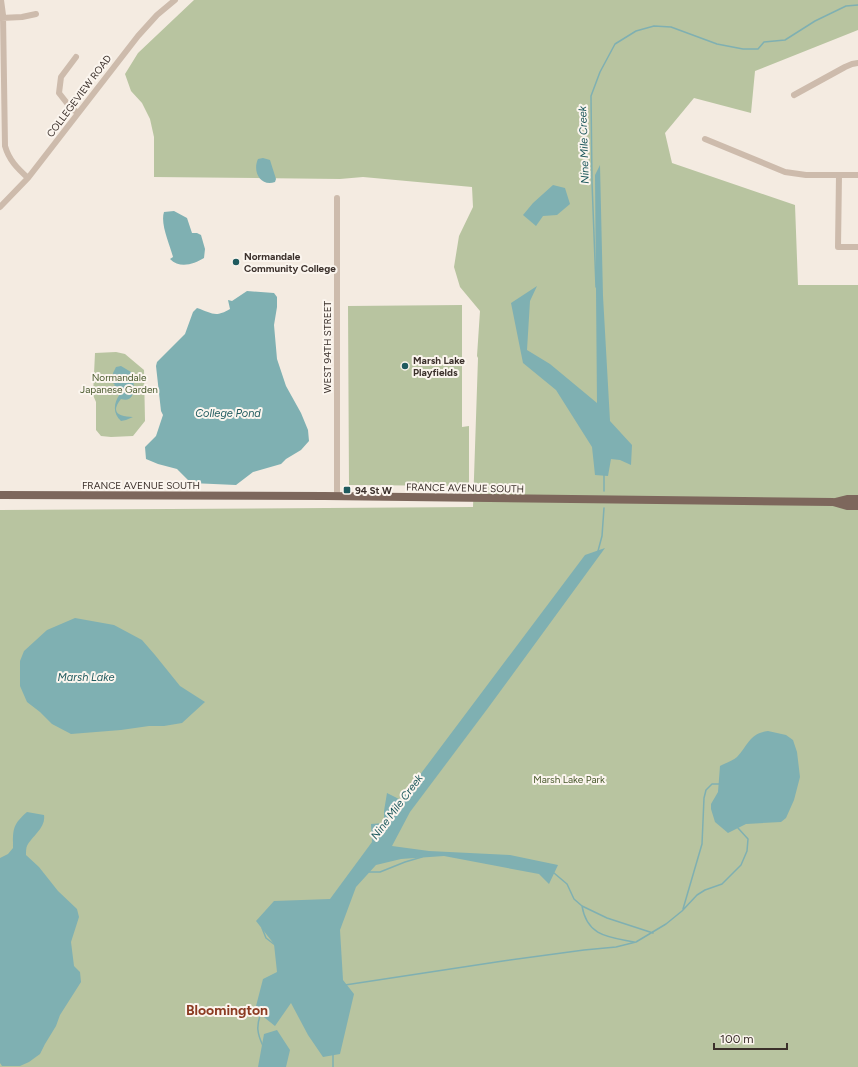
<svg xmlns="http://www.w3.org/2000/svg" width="858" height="1067" viewBox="0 0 858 1067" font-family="Figtree,sans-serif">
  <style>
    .green { fill: #b8c4a0 }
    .water { fill: #7fb0b2 }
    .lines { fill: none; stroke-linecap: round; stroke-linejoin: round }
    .stream { stroke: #7fb0b2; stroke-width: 1.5 }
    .minor { stroke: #cdbbac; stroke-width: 6 }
    .major { stroke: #7d675c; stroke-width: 8 }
    .poi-dot { fill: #1f5a5e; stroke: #fbf5ee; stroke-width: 1.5 }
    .labels { text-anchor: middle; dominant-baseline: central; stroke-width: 4; stroke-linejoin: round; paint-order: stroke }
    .street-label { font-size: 10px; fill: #3b302b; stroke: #fbf5ee }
    .poi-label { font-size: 10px; font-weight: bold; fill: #3b302b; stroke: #fbf5ee; text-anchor: start }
    .park-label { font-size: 10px; fill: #4a5a2e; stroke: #fbf5ee }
    .water-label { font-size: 11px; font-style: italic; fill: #1f5a5e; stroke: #fbf5ee }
    .district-label { font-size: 14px; font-weight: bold; fill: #8c3b22; stroke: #fbf5ee }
  </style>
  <rect width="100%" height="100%" fill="#f4ebe1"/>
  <path class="green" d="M 194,0 L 858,0 L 858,30 L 755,71 L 751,113 L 694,98 L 665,133 L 672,163 L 795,205 L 798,285 L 858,285 L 858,1067 L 0,1067 L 0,510 L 473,507 L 478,358 L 477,356 L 480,311 L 460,287 L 454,267 L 459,236 L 473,207 L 472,187 L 363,177 L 340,179 L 154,177 L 154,137 L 150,119 L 142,103 L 131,91 L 125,74 L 138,53 Z
    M 462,305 L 462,427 L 469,426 L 469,486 L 349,485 L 348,306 Z
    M 116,352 L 125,354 L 144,370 L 145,421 L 133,436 L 111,437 L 101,436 L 96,430 L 96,402 L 93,395 L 95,353 Z"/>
  <path class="water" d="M 263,158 L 270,160 L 276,179 L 275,182 C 261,187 252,172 258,159 Z
    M 600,165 L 603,296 L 610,421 L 632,445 L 631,465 L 620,460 L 611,459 L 608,476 L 595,475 L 592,447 L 556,390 L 523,363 L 511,303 L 537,286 L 530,301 L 527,350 L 550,364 L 597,403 L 595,175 Z
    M 553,185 L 565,188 L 570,204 L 557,215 L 543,216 L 536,226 L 523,215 L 533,203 Z
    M 174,211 L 187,218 L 192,233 L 197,233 L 201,235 L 205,249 L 204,258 C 194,264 180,269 170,259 L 173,257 C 170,245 160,224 164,212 Z
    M 247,291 L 274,293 L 277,297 L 277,307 L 274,325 L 277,359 L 286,386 L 301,413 L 308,430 L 309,441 L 301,450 L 286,459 L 281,464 L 253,472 L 236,485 L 191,483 L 177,469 L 158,464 L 146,459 L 145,447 L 156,436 L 163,415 L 161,411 L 156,366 L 157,362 L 185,334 L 193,312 L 197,308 C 212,313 215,318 230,309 L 228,300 L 232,301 Z
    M 121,366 L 131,372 C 135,382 137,404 121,399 C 109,414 121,416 133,417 L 126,420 L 121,421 C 112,413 114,402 120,394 L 118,392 L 113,393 L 113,387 L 115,385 L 113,383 L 113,373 L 116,367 Z
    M 605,548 L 488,708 L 410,812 L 392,846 L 429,851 L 510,855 L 558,865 L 549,884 L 539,874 L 444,856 L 401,859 L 376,865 L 356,887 L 340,930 L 343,980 L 354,994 L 340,1054 L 323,1057 L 308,1035 L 291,1003 L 275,1026 L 255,1010 L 263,979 L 277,972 L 274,944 L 256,921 L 274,901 L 330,899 L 372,842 L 371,824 L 384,823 L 384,811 L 387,793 L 401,800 L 585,555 Z
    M 75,618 L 114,625 L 142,640 L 155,655 L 180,686 L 205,702 L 182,723 L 164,726 L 149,726 L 121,730 L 71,734 L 52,724 L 40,712 L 27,702 L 20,686 L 20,661 L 24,651 L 47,630 Z
    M 768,731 L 786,735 L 793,740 L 797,752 L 800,777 L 794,800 L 786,818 L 781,822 L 746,824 L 728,833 L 715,822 L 711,809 L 711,804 L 718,792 L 720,766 C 725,763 733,761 737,757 C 748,745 750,733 768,731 Z
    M 27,812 L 44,815 C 46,828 32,836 27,846 C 26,848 26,852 26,855 L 39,867 L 58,891 L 77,909 L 79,917 L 71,942 L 74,966 L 80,972 L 81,982 L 60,1015 L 56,1026 L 45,1044 L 40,1054 L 29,1062 L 20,1066 L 2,1066 L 0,1063 L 0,858 L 8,854 L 13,848 C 13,830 12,825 27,812 Z
    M 277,1030 L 290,1050 L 286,1067 L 258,1067 L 264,1034 Z"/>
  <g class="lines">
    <path class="stream" d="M 596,287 L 592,182 L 591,96 L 600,72 L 615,44 L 636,31 L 654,26 L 671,27 L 717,44 L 743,49 L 758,49 L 764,42 L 785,40 L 815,21 L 846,6 L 858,5
      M 604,475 L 604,491
      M 598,551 L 602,536 L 604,508
      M 368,872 L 380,872 L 405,862 L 422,857
      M 554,873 L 567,884 L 574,899 L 582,906 L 607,918 L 653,933
      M 582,906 C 587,936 608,937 634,942
      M 683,909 L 702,844 L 704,798 L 706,790 L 712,784 L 719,784
      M 262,928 L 266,938 L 275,945
      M 345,985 L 503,961 L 584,950 L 616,947 L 636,942 L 666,924 L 682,911 L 697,895 L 705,890 L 722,884 L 741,865 L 747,851 L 748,839 L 738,828
      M 261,1013 C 256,1026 257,1033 263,1046
      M 333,1055 L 333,1067"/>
    <path class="minor" d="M 1,0 L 3,15 L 5,146 C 9,160 17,168 28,178
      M 1,18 L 22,17 L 36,14
      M 76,57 L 61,77 L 59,93 L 70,107 L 78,113
      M 794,95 L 845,67 L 852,64 L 858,63
      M 705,139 L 785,172 L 806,175 L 858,175
      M 839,175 L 838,247 L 858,247
      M 0,207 L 28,178 L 138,36 L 157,15 L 175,0
      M 337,496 L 337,198"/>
    <path class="major" d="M 0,495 L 325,496 L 833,502 L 847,506 L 858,506
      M 836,502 L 848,499 L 858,499"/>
  </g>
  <g class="poi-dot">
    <circle cx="236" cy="262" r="4"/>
    <circle cx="405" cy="366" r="4"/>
    <rect x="343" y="486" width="8" height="8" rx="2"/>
  </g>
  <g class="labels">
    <g class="street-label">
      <text transform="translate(79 96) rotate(-53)">COLLEGEVIEW ROAD</text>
      <text transform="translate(327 347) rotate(-90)">WEST 94TH STREET</text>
      <text x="141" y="485">FRANCE AVENUE SOUTH</text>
      <text transform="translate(465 488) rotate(1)">FRANCE AVENUE SOUTH</text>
    </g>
    <g class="poi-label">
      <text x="244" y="256">Normandale<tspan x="244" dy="12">Community College</tspan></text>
      <text x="413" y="360">Marsh Lake<tspan x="413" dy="12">Playfields</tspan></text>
      <text x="355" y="490">94 St W</text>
    </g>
    <g class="park-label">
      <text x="119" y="377">Normandale<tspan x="119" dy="12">Japanese Garden</tspan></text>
      <text x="569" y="779">Marsh Lake Park</text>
    </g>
    <g class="water-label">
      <text transform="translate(584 145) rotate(-92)">Nine Mile Creek</text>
      <text x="228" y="413">College Pond</text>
      <text x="86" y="677">Marsh Lake</text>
      <text transform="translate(397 807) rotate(-53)">Nine Mile Creek</text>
    </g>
    <g class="district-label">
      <text x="227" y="1010">Bloomington</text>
    </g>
  </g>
  <path d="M714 1043v6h73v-6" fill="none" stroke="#3b302b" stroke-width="2"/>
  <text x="720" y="1043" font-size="12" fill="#3b302b" stroke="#fbf5ee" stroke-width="3" paint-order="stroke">100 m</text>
</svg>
